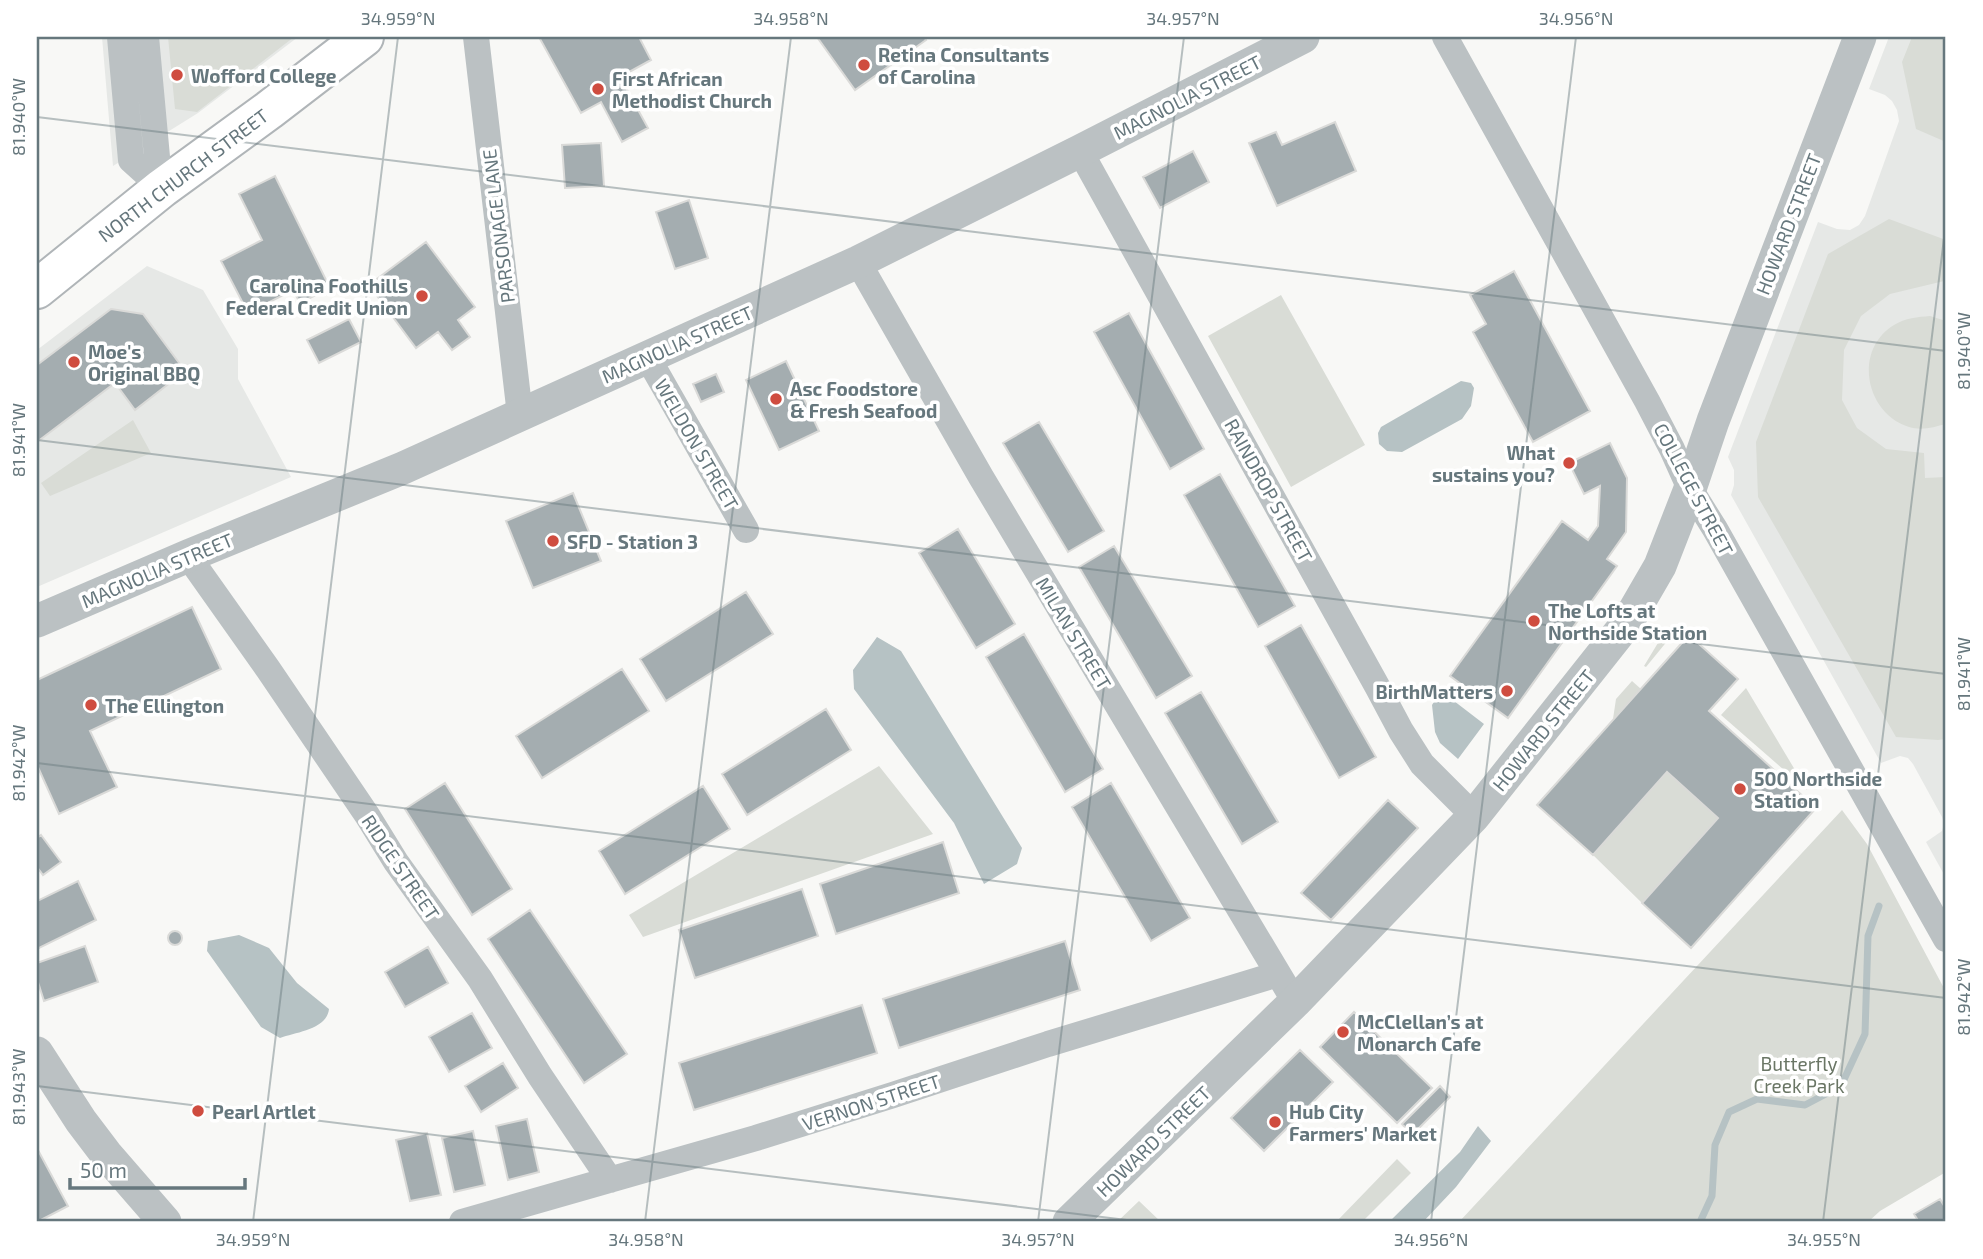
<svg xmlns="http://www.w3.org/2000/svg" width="1983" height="1259" viewBox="0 0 1983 1259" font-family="'Exo 2',sans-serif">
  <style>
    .built { fill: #e6e8e6 }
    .green { fill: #d9dcd6 }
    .water { fill: #b6c2c4 }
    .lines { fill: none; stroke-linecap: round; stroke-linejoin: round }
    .stream { stroke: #b6c2c4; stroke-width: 7 }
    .building { fill: #a4adb0; stroke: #dadad8; stroke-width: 2 }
    .primary-casing { stroke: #b0b5b8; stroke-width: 42 }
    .minor { stroke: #bbc1c3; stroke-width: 26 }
    .tertiary { stroke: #bbc1c3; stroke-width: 33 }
    .primary { stroke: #fff; stroke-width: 38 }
    .ticks { fill: none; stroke: #66777d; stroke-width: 2; stroke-opacity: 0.45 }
    .poi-dot { fill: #cf4c3f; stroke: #fff; stroke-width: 2.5 }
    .labels { text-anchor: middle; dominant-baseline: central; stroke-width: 7; stroke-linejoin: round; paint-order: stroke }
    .poi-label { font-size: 19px; font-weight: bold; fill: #66777d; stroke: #fff; text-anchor: start }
    .street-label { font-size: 19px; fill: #66777d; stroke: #fff }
    .park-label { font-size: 19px; fill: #6a7665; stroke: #fff }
    .neatline { fill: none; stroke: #66777d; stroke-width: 2.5 }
    .ticks-label { font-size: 18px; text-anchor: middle; fill: #66777d }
  </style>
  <rect width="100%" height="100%" fill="#f8f8f6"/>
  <path class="built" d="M 102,37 L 298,37 L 198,113 L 113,166 Z
    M 1889,37 L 1946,37 L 1946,878 L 1926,842 L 1942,831 L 1944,823 L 1942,817 L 1913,764 L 1908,758 L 1900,756 L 1881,763 L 1731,495 L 1734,485 L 1734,470 L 1728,457 L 1818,222 L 1837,229 L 1850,230 L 1859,225 L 1865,216 L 1899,121 L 1897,110 L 1892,101 L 1885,95 L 1869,89 Z
    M 147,266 L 203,290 L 238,349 L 238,379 L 291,477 L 37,587 L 37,350 Z"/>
  <path class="green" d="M 168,37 L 294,37 L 197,112 L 175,109 Z
    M 1912,37 L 1946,37 L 1946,142 L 1916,129 L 1902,62 Z
    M 1889,219 L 1946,240 L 1946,275 L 1944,281 L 1890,294 L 1861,316 L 1844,350 L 1842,400 L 1857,428 L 1886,449 L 1924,453 L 1925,478 L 1946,477 L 1946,739 L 1938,740 L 1896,737 L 1758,497 L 1756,442 L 1828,254 Z
    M 1281,295 L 1365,445 L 1291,487 L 1208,336 Z
    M 1930,316 L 1946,321 L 1946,424 C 1934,427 1922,431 1909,427 C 1865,413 1853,350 1894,325 C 1905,318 1918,317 1930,316 Z
    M 133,420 L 151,453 L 50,496 L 41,483 Z
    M 1667,628 L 1673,634 L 1646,667 L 1644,666 Z
    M 1632,681 L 1641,689 L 1613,719 L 1616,699 Z
    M 1746,688 L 1807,790 L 1721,715 Z
    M 879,766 L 933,834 L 643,937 L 629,915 Z
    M 1667,772 L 1718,818 L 1642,903 L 1593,855 Z
    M 1842,810 L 1867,844 L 1946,992 L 1946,1172 L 1880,1211 L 1868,1222 L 1459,1222 Z
    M 1397,1159 L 1411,1173 L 1362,1222 L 1338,1222 L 1337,1221 Z
    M 1139,1201 L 1161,1222 L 1117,1222 Z"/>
  <path class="water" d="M 1461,381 L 1471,383 L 1474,388 L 1471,406 L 1462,419 L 1402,452 L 1387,451 L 1379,444 L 1378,433 L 1381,427 Z
    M 877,637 L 901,651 L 1022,848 L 1017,864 L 984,884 L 954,823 L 854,689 L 853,670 Z
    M 1441,691 L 1484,724 L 1458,759 L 1440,743 L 1435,732 L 1432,705 Z
    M 239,935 L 269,948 L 297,983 L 329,1009 C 327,1029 297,1032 280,1038 L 261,1027 L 207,951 L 208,941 Z
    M 1478,1126 L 1491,1141 L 1456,1187 L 1423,1222 L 1389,1222 L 1460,1152 Z"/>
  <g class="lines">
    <path class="stream" d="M 1700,1222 L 1712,1196 L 1715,1145 L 1729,1112 L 1757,1099 L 1805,1105 L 1841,1086 L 1865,1034 L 1868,936 L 1879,906"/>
  </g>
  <path class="building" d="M 539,37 L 639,37 L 651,60 L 620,77 L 648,128 L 622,142 L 601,102 L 581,113 Z
    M 817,37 L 924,37 L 926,40 L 855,90 Z
    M 1335,122 L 1356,171 L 1277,206 L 1249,143 L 1276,132 L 1282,145 Z
    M 601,143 L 604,186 L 565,188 L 562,145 Z
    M 1193,151 L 1209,182 L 1160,208 L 1143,177 Z
    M 275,176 L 330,288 L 300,303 L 293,290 L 248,313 L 221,261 L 262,240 L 239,194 Z
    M 689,200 L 708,258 L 675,269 L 656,212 Z
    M 426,242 L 475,307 L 458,320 L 470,337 L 452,350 L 438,332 L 416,348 L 369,285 Z
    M 1514,271 L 1590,411 L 1533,442 L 1473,332 L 1486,324 L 1470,295 Z
    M 111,309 L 143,314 L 185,371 L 135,410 L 115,383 L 37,442 L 37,365 Z
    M 1129,313 L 1204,449 L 1170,469 L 1094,332 Z
    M 349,319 L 361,342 L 319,363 L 307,340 Z
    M 786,361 L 819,431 L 779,450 L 746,380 Z
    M 716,374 L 724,392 L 701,402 L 693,384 Z
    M 1039,422 L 1104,531 L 1068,552 L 1003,443 Z
    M 1610,443 L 1627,478 L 1626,532 L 1607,559 L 1617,566 L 1508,718 L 1450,676 L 1562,521 L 1588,540 L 1598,526 L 1600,486 L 1584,494 L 1569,463 Z
    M 1220,474 L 1295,606 L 1258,627 L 1184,495 Z
    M 573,493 L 601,561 L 533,588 L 506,521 Z
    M 958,529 L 1015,624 L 976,648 L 919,553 Z
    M 1114,546 L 1192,676 L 1156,698 L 1079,567 Z
    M 746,592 L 773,634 L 666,701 L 640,659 Z
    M 192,607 L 221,669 L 90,731 L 117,787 L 59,814 L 37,765 L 37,680 Z
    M 1301,625 L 1376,757 L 1339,778 L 1265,646 Z
    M 1024,634 L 1103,769 L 1065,792 L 986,657 Z
    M 1689,635 L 1738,679 L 1709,711 L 1816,808 L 1691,948 L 1642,903 L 1718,818 L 1667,772 L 1593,855 L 1537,805 Z
    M 622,669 L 649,711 L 542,778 L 516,736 Z
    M 1201,692 L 1278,822 L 1242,844 L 1165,713 Z
    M 826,709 L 851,750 L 747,815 L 722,774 Z
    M 445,783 L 512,889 L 472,915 L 405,809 Z
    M 1111,783 L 1190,918 L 1151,941 L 1072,807 Z
    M 703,786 L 730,829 L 625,894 L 599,851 Z
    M 1388,800 L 1418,828 L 1331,920 L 1301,893 Z
    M 41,835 L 61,862 L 43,875 L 37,867 L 37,838 Z
    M 943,842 L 959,893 L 836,934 L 820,884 Z
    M 78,881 L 96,920 L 37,949 L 37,901 Z
    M 802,889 L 818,936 L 695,978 L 679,930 Z
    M 530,910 L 627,1054 L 584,1083 L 488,939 Z
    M168 938a7 7 0 1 1 14 0a7 7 0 1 1-14 0Z
    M 1065,941 L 1080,990 L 899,1048 L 883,999 Z
    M 85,946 L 98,982 L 44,1001 L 37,979 L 37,963 Z
    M 428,947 L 448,983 L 405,1007 L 385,972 Z
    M 862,1005 L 877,1053 L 694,1110 L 679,1063 Z
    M 1354,1012 L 1432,1088 L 1397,1123 L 1320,1047 Z
    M 472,1013 L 492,1048 L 449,1072 L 429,1037 Z
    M 1300,1050 L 1333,1082 L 1264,1151 L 1231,1118 Z
    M 503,1063 L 518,1088 L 481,1112 L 465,1086 Z
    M 1440,1086 L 1450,1097 L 1412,1135 L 1402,1124 Z
    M 527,1119 L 539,1172 L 508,1180 L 496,1126 Z
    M 473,1131 L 485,1185 L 454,1192 L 442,1138 Z
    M 427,1133 L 441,1195 L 410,1201 L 396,1140 Z
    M 39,1152 L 68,1206 L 37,1222 L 37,1154 Z
    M 1940,1199 L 1946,1209 L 1946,1222 L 1919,1222 L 1914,1214 Z"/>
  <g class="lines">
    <defs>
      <path id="primary" d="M 37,289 L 162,188 L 269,110 L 364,37"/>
    </defs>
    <use href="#primary" class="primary-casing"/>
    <path class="minor" d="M 120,37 L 131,160 L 162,188
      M 146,37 L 158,168 L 162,188
      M 476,37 L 520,415
      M 1445,37 L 1647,401 L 1672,449 L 1690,489 L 1715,529 L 1946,939
      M 1080,151 L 1377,686 L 1401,731 L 1422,764 L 1474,816
      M 858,262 L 981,477 L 1295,1002
      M 648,358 L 746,530
      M 188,556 L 268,669 L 367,815 L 396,862 L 480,979 L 540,1076 L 610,1180
      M 462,1222 L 756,1138 L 893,1095 L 1048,1044 L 1278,974"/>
    <path class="tertiary" d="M 37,621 L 188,556 L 403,468 L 858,262 L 1080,151 L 1303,37
      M 37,1053 L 81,1121 L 106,1154 L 165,1222
      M 1069,1222 L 1295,1002 L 1474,816 L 1627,623 L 1660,566 L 1690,489 L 1713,421 L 1860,37"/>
    <use href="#primary" class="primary"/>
  </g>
  <path class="ticks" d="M 37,117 L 1946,351M 37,440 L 1946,674M 37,763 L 1946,998M 37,1086 L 1143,1222M 253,1222 L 398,37M 645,1222 L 791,37M 1038,1222 L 1184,37M 1431,1222 L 1576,37M 1823,1222 L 1946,222"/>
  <g class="poi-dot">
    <circle cx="864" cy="65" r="7"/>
    <circle cx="177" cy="75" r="7"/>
    <circle cx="598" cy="89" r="7"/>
    <circle cx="422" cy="296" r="7"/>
    <circle cx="74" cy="362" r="7"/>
    <circle cx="776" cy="399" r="7"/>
    <circle cx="1569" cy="463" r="7"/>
    <circle cx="553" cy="541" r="7"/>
    <circle cx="1534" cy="621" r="7"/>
    <circle cx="1507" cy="691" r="7"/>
    <circle cx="91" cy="705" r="7"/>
    <circle cx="1740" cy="789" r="7"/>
    <circle cx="1343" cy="1032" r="7"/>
    <circle cx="198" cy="1111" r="7"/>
    <circle cx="1275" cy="1122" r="7"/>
  </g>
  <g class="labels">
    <g class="poi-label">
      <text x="878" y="54">Retina Consultants<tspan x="878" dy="22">of Carolina</tspan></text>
      <text x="191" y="75">Wofford College</text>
      <text x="612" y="78">First African<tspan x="612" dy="22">Methodist Church</tspan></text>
      <text x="408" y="285" text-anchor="end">Carolina Foothills<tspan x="408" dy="22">Federal Credit Union</tspan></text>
      <text x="88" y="351">Moe's<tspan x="88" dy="22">Original BBQ</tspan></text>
      <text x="790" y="388">Asc Foodstore<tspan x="790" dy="22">&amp; Fresh Seafood</tspan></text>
      <text x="1555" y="452" text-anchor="end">What<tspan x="1555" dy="22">sustains you?</tspan></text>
      <text x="567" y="541">SFD - Station 3</text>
      <text x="1548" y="610">The Lofts at<tspan x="1548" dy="22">Northside Station</tspan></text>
      <text x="1493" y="691" text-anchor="end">BirthMatters</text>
      <text x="105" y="705">The Ellington</text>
      <text x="1754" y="778">500 Northside<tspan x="1754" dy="22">Station</tspan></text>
      <text x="1357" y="1021">McClellan’s at<tspan x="1357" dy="22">Monarch Cafe</tspan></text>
      <text x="212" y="1111">Pearl Artlet</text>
      <text x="1289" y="1111">Hub City<tspan x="1289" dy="22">Farmers' Market</tspan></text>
    </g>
    <g class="street-label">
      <text transform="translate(1187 97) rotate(-27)">MAGNOLIA STREET</text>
      <text transform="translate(183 175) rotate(-37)">NORTH CHURCH STREET</text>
      <text transform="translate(1788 224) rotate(-69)">HOWARD STREET</text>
      <text transform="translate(498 226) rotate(-97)">PARSONAGE LANE</text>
      <text transform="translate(677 344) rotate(-24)">MAGNOLIA STREET</text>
      <text transform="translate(697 444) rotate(60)">WELDON STREET</text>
      <text transform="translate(1694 489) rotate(62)">COLLEGE STREET</text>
      <text transform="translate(1269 490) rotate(61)">RAINDROP STREET</text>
      <text transform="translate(157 570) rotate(-23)">MAGNOLIA STREET</text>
      <text transform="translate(1074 633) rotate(59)">MILAN STREET</text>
      <text transform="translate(1543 730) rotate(-51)">HOWARD STREET</text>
      <text transform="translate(401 867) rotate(56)">RIDGE STREET</text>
      <text transform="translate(871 1102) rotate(-18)">VERNON STREET</text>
      <text transform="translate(1153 1141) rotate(-44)">HOWARD STREET</text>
    </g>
    <g class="park-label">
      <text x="1799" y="1063">Butterfly<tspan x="1799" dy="22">Creek Park</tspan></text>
    </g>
  </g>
  <rect width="1983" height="1259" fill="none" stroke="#ffffff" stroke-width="77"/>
  <path d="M70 1178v10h175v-10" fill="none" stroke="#66777d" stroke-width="3.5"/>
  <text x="80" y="1178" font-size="21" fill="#66777d" stroke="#ffffff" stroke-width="5" paint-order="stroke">50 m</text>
  <rect x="38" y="38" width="1906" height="1182" class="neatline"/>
  <g class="ticks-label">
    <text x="398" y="25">34.959°N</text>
    <text x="791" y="25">34.958°N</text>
    <text x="1183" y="25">34.957°N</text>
    <text x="1576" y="25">34.956°N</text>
    <text transform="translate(19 117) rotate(-90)" y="6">81.940°W</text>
    <text transform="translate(1964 351) rotate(-90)" y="6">81.940°W</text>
    <text transform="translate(19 440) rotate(-90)" y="6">81.941°W</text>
    <text transform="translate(1964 674) rotate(-90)" y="6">81.941°W</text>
    <text transform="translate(19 763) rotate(-90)" y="6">81.942°W</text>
    <text transform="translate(1964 997) rotate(-90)" y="6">81.942°W</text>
    <text transform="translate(19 1087) rotate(-90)" y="6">81.943°W</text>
    <text x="253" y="1246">34.959°N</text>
    <text x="646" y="1246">34.958°N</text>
    <text x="1038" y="1246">34.957°N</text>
    <text x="1431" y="1246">34.956°N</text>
    <text x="1824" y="1246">34.955°N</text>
  </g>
</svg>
